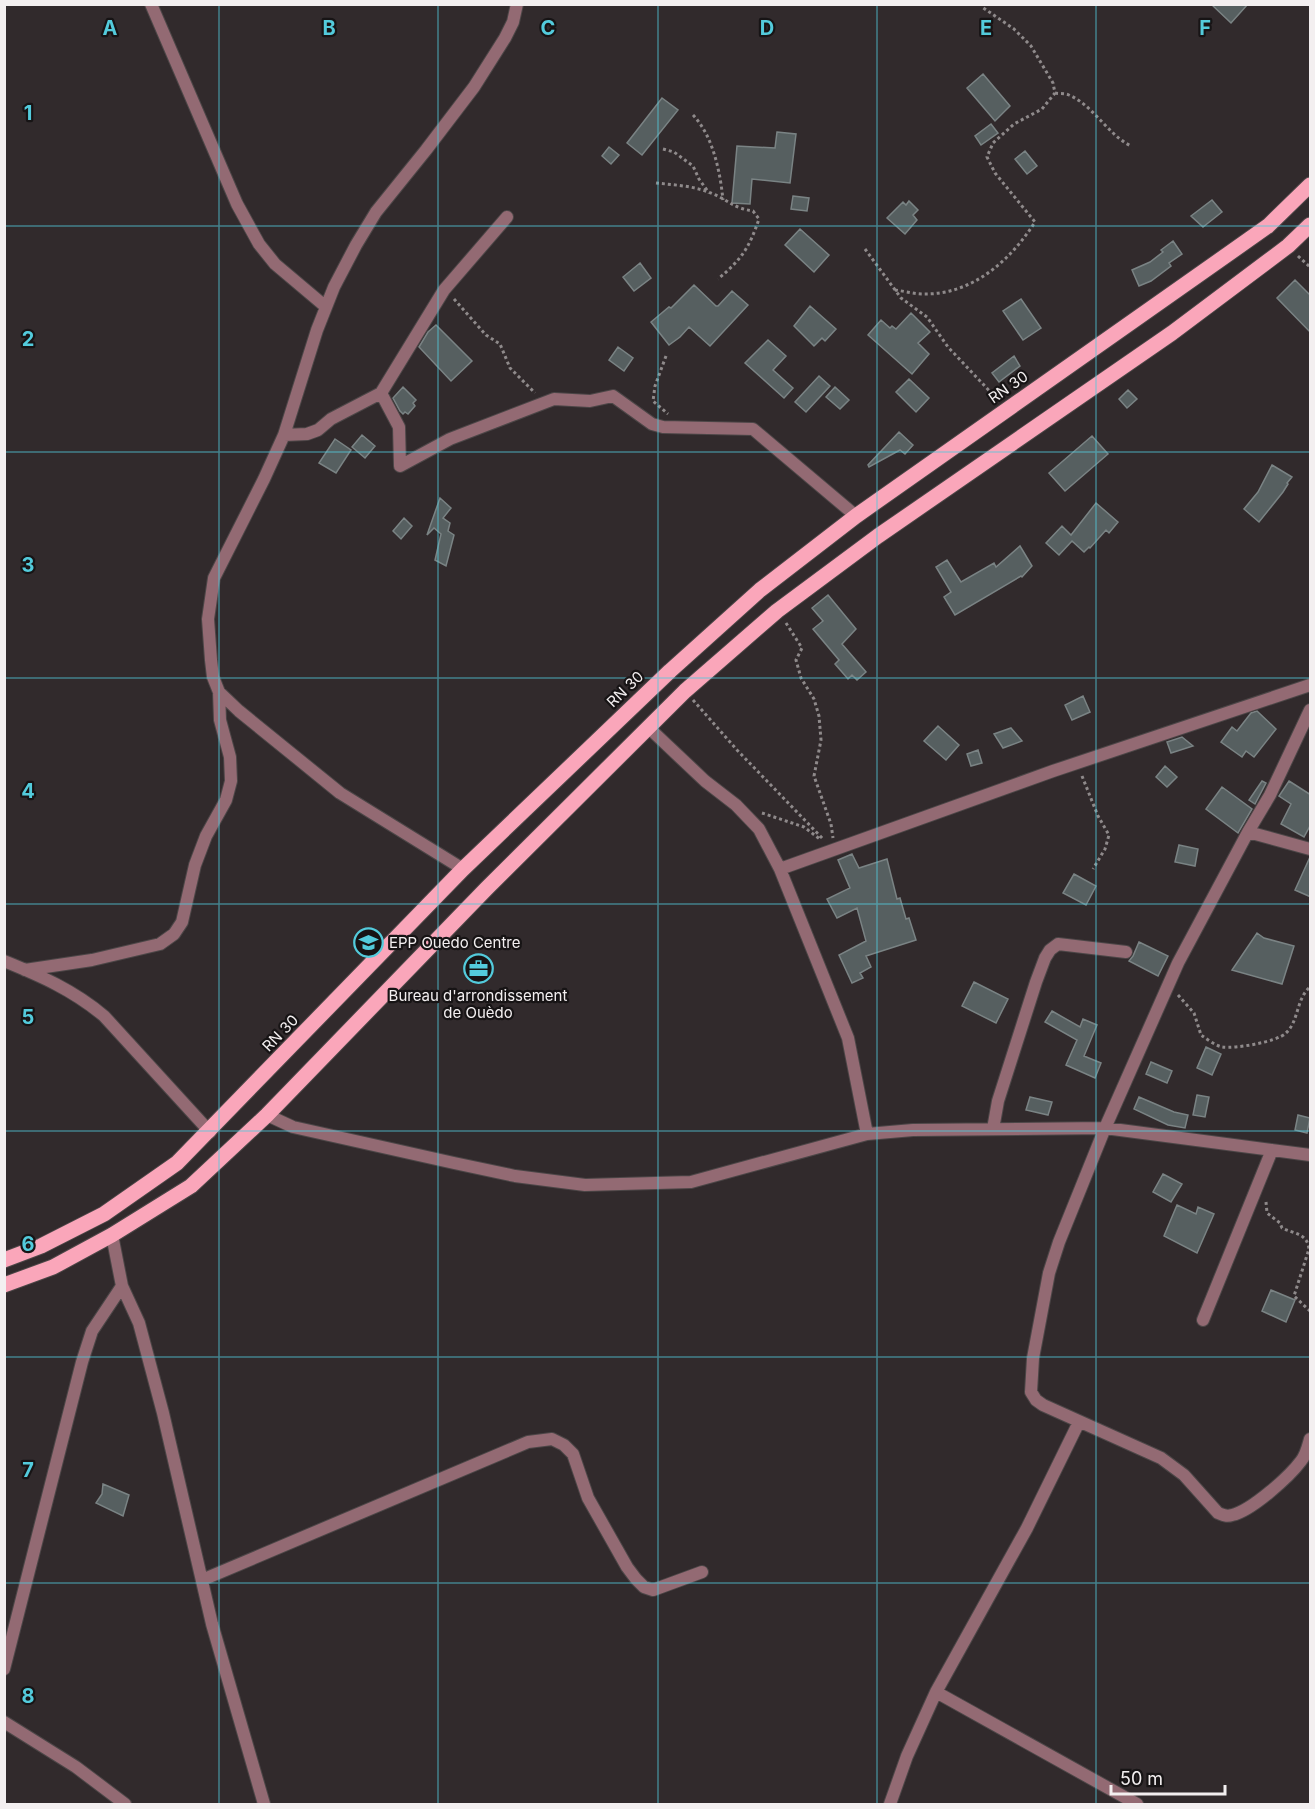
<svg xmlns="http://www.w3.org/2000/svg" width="1315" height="1809" viewBox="0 0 1315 1809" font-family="Inter,sans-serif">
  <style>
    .building { fill: #565f60; stroke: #7a8384; stroke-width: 1.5 }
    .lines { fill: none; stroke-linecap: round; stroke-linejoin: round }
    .minor-casing { stroke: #4c4647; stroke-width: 14 }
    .primary-casing { stroke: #4c4647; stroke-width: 17 }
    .path { stroke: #8f8a8b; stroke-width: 3; stroke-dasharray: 3 3; stroke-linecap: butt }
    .minor { stroke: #936a73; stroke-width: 12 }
    .primary { stroke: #faa6ba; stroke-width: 15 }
    .grid { fill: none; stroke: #53cbdc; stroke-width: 1.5; stroke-opacity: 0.55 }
    .labels { text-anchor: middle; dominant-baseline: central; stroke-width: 4.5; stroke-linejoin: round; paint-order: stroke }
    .street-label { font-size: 15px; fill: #f3eff0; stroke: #171415 }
    .poi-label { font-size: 15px; fill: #f3eff0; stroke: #171415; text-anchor: start }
    .grid-label { font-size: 20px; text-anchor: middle; font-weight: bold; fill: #53cbdc; stroke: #171415; stroke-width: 4.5; stroke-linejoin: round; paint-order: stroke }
  </style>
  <rect width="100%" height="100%" fill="#312a2c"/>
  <path class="building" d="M 1211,4 L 1248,4 L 1231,23 Z
    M 983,74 L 1010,106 L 995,121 L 967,88 Z
    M 662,98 L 678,110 L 642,155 L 627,143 Z
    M 991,124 L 998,133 L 981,145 L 975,136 Z
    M 777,132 L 796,134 L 790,183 L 752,179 L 750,204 L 732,203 L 737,146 L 775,148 Z
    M 609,147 L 619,155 L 611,164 L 602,156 Z
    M 1025,151 L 1037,166 L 1027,174 L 1015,159 Z
    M 793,196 L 809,198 L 807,211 L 791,209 Z
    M 1212,200 L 1222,212 L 1203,227 L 1191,216 Z
    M 909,201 L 918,210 L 913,215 L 917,220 L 905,234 L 887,218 L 903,202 L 906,205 Z
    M 800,229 L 829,255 L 814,272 L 785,245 Z
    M 1173,241 L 1182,254 L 1169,263 L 1171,266 L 1151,281 L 1139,286 L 1132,270 L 1150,262 L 1163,252 L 1161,250 Z
    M 640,263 L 651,278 L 634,291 L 623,277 Z
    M 1295,280 L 1311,296 L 1311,333 L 1277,298 Z
    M 694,285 L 716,306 L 718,306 L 732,291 L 748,305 L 710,346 L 689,327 L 680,337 L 669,345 L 651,322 L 669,307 L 671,308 Z
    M 1021,299 L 1041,328 L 1023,340 L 1003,311 Z
    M 810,306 L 836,329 L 825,341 L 822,338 L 814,346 L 794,326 Z
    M 911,313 L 930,332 L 918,343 L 929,354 L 912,374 L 868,335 L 881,320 L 890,328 L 892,326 L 896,329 Z
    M 436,325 L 472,361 L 451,381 L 419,347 L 428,332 Z
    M 768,340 L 786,356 L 773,370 L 793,388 L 784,398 L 745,363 Z
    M 618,347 L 633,358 L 624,371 L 609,360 Z
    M 1014,356 L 1020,366 L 999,382 L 992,373 Z
    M 819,376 L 830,386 L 806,412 L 795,402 Z
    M 909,379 L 929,398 L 916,412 L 896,392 Z
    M 403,387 L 416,400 L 413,403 L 415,406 L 408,414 L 405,412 L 403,414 L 400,411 L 393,398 Z
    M 835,387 L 849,400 L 840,409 L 826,397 Z
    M 1128,390 L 1137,399 L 1127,408 L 1119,399 Z
    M 899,432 L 913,445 L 905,454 L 900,450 L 869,467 L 868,465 Z
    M 362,435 L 375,446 L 365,458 L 352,447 Z
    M 1092,436 L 1108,454 L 1065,491 L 1049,473 Z
    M 335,439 L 351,450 L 336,473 L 319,463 Z
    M 1272,465 L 1292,477 L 1287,483 L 1288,484 L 1283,492 L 1259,522 L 1244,509 L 1258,492 Z
    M 440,498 L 451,508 L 443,518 L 450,523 L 448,531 L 454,535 L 446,566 L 435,560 L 441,534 L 434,528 L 427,535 Z
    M 1096,503 L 1118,522 L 1109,533 L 1106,530 L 1090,548 L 1089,547 L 1084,552 L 1072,541 L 1059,555 L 1046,543 L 1062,526 L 1071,535 Z
    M 404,518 L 412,526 L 401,539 L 393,531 Z
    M 1020,546 L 1032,566 L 1022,577 L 1021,576 L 955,615 L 944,597 L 951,592 L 936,567 L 947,560 L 961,582 L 994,563 L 996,567 Z
    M 828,595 L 856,629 L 842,644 L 866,672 L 857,680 L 852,675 L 848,679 L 835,664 L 839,660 L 813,629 L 823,621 L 812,608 Z
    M 1083,696 L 1090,712 L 1072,720 L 1065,705 Z
    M 1257,711 L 1276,729 L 1254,757 L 1246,751 L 1242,757 L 1221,742 L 1232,727 L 1237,731 L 1251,713 Z
    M 938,726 L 959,745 L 946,760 L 924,741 Z
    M 1011,728 L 1022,741 L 1003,748 L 994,734 Z
    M 1182,737 L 1193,746 L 1171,753 L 1167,742 Z
    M 978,750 L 982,763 L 971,766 L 967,754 Z
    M 1165,766 L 1177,777 L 1167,787 L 1156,777 Z
    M 1262,781 L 1266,783 L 1255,804 L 1249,800 Z
    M 1289,781 L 1311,795 L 1311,824 L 1304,837 L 1281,824 L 1291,804 L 1279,796 Z
    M 1222,787 L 1252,809 L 1238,833 L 1206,809 Z
    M 1179,845 L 1198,849 L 1195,866 L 1175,862 Z
    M 852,854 L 859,868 L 887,859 L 897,899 L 900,898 L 906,919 L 909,918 L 916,940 L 866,956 L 871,967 L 860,973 L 863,978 L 852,983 L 839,955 L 866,941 L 857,908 L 837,918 L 827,899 L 850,888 L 838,860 Z
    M 1310,857 L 1311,857 L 1311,897 L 1295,890 Z
    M 1074,874 L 1096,886 L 1086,905 L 1063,893 Z
    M 1257,933 L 1264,938 L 1294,946 L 1282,984 L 1232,970 Z
    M 1139,942 L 1168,956 L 1158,976 L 1129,961 L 1133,956 Z
    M 974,982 L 1008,999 L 996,1023 L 962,1006 Z
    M 1052,1011 L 1080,1027 L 1083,1019 L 1097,1025 L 1084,1056 L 1101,1063 L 1095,1078 L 1066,1065 L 1077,1040 L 1045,1022 Z
    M 1206,1047 L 1221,1054 L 1212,1075 L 1197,1068 Z
    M 1151,1062 L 1172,1071 L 1167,1083 L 1146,1074 Z
    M 1197,1095 L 1209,1097 L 1205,1117 L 1193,1115 Z
    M 1030,1097 L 1052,1102 L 1048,1115 L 1026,1110 Z
    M 1139,1097 L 1174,1112 L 1188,1115 L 1185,1128 L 1168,1125 L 1134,1109 Z
    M 1298,1115 L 1310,1118 L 1307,1133 L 1295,1130 Z
    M 1163,1174 L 1182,1184 L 1171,1202 L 1153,1192 Z
    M 1177,1205 L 1196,1214 L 1198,1207 L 1214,1214 L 1197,1253 L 1164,1236 Z
    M 1271,1290 L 1295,1300 L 1286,1322 L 1262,1311 Z
    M 103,1484 L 129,1495 L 123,1516 L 96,1503 L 102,1494 Z"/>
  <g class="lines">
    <defs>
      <path id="minor" d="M 151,4 L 237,204 L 259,244 L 275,264 L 326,307
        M 381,393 L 399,427 L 400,466 L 450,439 L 554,399 L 590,401 L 613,396 L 652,424 L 663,427 L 753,429 L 856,516
        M 284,435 L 307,434 L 318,430 L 331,419 L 381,393 L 444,290 L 507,217
        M 219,692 L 239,711 L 340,793 L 463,869
        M 1310,710 L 1270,795 L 1248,832 L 1178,963 L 1105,1128 L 1059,1242 L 1049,1273 L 1033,1358 L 1031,1392 L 1036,1400 L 1043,1405 L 1161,1458 L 1184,1475 L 1218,1513 C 1223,1515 1226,1517 1232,1515 C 1251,1511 1289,1477 1301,1461 C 1306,1455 1308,1446 1310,1439
        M 649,728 L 705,781 L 736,805 L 759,829 L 780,869 L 848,1038 L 867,1134
        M 1248,832 L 1310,849
        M 780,869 L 1053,771 L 1310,685
        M 4,961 C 41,976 73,990 104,1016 L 210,1132
        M 25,970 L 92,960 L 160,944 L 174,934 L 182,922 L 195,865 L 206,836 L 226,800 L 231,781 L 230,757 L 220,720 L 219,692 L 213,677 L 211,660 L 208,619 L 214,578 L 264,479 L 284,435 L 317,330 L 334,287 L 356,245 L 376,212 L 426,150 L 474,87 L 505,38 L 513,22 L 517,4
        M 267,1115 L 293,1127 L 454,1163 L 515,1176 L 585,1185 L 691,1182 L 867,1134 L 913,1130 L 1105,1128 L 1310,1155
        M 993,1129 L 998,1101 L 1036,982 L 1045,958 L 1050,950 L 1058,944 L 1126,952
        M 112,1235 L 122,1286 L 139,1323 L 163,1413 L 212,1624 L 264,1804
        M 1203,1320 L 1272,1150
        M 202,1580 L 528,1442 L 552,1439 L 564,1445 L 573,1454 L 588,1498 L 627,1567 L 636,1579 L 644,1587 L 653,1590 L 702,1572
        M 4,1669 L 82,1362 L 92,1331 L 122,1286
        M 936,1692 L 1137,1804
        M 4,1722 L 76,1767 L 125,1804
        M 890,1804 L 907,1756 L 936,1692 L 1027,1528 L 1079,1422"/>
      <path id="primary" d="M 4,1260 L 41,1246 L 104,1214 L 177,1163 L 463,869 L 670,671 L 760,590 L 856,516 L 1268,226 L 1310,185
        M 4,1285 L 53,1267 L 112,1235 L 191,1186 L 267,1115 L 487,888 L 685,691 L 777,611 L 878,536 L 1172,333 L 1288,246 L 1310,225"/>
    </defs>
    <use href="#minor" class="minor-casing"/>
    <use href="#primary" class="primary-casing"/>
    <path class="path" d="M 1055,93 C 1060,94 1065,93 1069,95 C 1094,106 1107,134 1131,146
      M 693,115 C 713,136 720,171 723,200
      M 663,149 L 674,152 L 693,166 L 699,179 L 709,193
      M 656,183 C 675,185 696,186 713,194 C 730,201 733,208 753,211 L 759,219 C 749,248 742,259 718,279
      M 865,249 L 901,298 L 927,317 L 948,347 L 998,400
      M 1298,256 L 1310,267
      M 895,290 C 904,291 914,294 923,294 C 972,295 1010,261 1035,222 L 995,173 L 987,157 L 993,143 L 1014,124 L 1042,109 L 1055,93 L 1053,83 L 1031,46 L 1014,29 L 982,7
      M 454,299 L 486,335 L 500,344 L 510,368 L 535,393
      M 666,356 L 655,386 L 653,401 L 668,414
      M 786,623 L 802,648 L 796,660 L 801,678 L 814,699 L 819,716 L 821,740 L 814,776 L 831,824 L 833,838
      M 693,700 L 737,750 L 824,840
      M 1082,776 L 1098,816 L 1109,835 L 1105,849 L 1093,869
      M 762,813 L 804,827 L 821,840
      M 1178,995 L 1194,1013 L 1201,1035 C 1207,1039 1214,1045 1222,1047 C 1234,1049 1277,1042 1286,1033 C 1299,1021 1296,999 1310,987
      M 1266,1202 L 1267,1213 L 1280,1223 L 1282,1228 C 1294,1234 1307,1233 1309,1249 L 1294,1296 L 1310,1311"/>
    <use href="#minor" class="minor"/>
    <use href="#primary" class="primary"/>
  </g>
  <path class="grid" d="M 219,4 L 219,1804M 438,4 L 438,1804M 658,4 L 658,1804M 877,4 L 877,1804M 1096,4 L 1096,1804M 4,226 L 1310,226M 4,452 L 1310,452M 4,678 L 1310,678M 4,904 L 1310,904M 4,1131 L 1310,1131M 4,1357 L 1310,1357M 4,1583 L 1310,1583"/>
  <defs>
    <symbol id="school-ring" viewBox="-11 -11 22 22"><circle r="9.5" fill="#171415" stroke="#53cbdc" stroke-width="1.5"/><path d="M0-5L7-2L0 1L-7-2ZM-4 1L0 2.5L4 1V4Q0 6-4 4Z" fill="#53cbdc"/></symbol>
    <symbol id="office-ring" viewBox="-11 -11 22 22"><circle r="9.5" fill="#171415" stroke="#53cbdc" stroke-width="1.5"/><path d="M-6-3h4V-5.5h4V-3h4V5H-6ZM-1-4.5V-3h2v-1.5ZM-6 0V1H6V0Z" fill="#53cbdc"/></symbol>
  </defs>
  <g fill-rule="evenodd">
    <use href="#school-ring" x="352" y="926" width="33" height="33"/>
    <use href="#office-ring" x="462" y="952" width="33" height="33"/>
  </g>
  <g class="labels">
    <g class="street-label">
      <text transform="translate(1008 387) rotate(-35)">RN 30</text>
      <text transform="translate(625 689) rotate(-44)">RN 30</text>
      <text transform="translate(280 1033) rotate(-46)">RN 30</text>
    </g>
    <g class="poi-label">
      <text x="389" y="942">EPP Ouedo Centre</text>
      <text x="478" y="995" text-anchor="middle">Bureau d'arrondissement<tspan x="478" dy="17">de Ouèdo</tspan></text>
    </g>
  </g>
  <g class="grid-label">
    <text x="110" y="35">A</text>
    <text x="329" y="35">B</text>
    <text x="548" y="35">C</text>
    <text x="767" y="35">D</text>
    <text x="986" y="35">E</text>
    <text x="1205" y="35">F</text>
    <text x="28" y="120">1</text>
    <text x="28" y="346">2</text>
    <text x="28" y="572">3</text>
    <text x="28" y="798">4</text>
    <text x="28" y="1024">5</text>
    <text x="28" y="1251">6</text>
    <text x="28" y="1477">7</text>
    <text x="28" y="1703">8</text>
  </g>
  <rect width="1315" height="1809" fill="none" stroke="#f3eff0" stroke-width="12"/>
  <path d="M1111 1785v9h114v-9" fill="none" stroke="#f3eff0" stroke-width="3"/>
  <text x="1120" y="1785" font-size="18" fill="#f3eff0" stroke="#171415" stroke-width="4.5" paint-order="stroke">50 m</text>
</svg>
